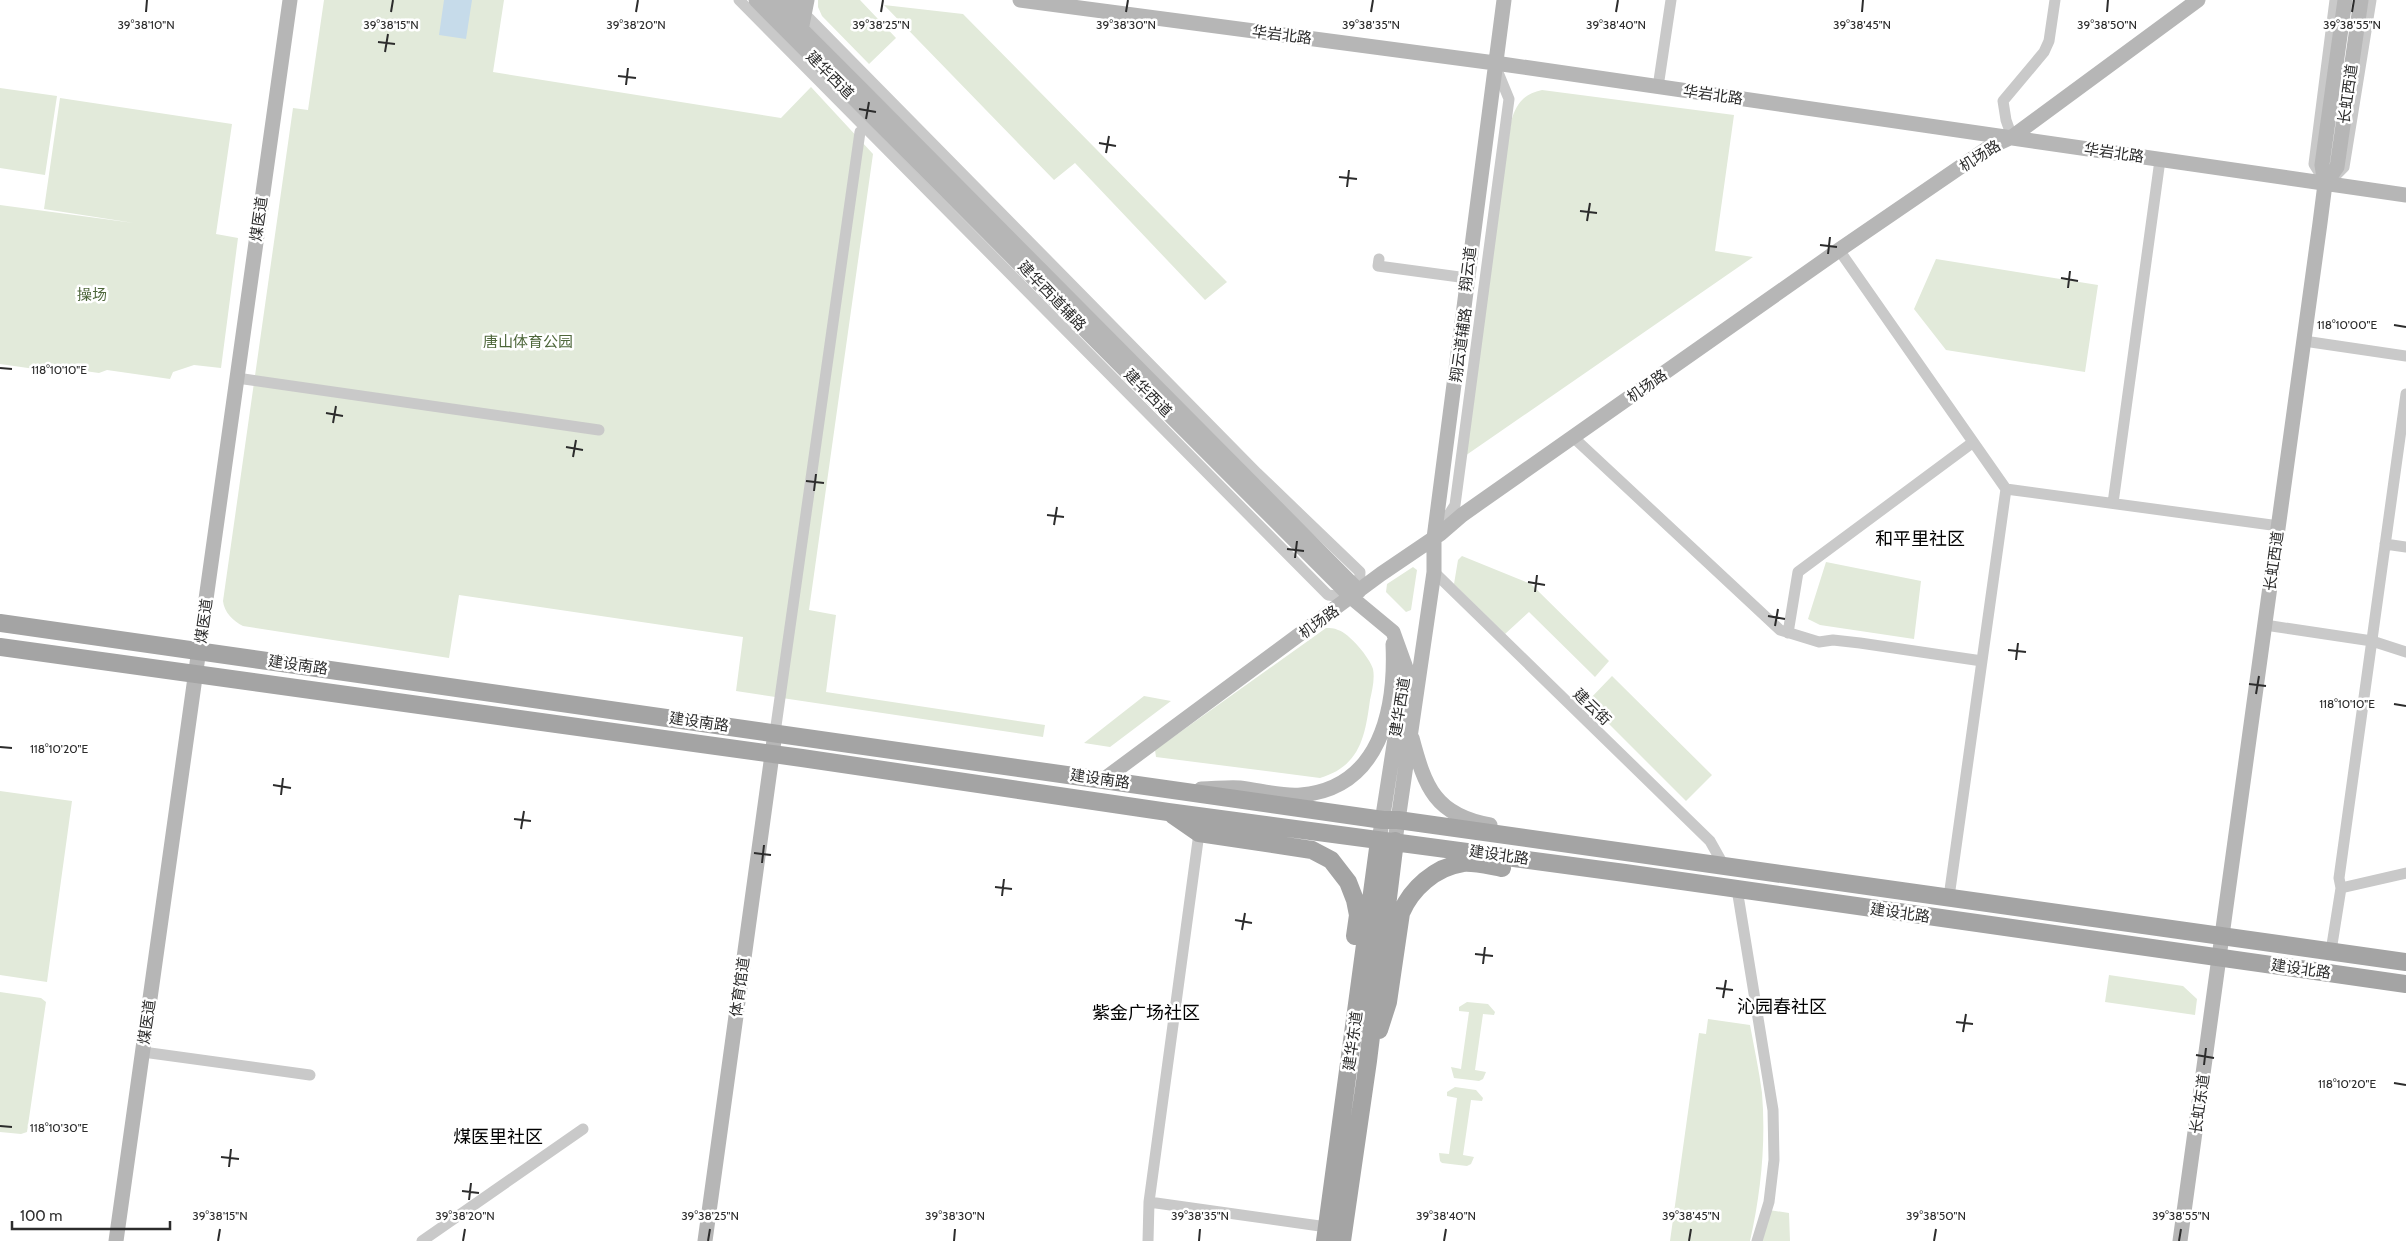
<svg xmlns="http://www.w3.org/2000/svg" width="2406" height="1241" viewBox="0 0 2406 1241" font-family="Cabin,'Noto Sans SC',sans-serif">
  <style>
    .green { fill: #e2eada }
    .water { fill: #c6dbea }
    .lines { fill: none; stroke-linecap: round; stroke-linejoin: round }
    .street { stroke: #c9c9c9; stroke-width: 11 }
    .secondary { stroke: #b6b6b6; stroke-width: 15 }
    .primary { stroke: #a4a4a4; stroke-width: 18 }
    .ticks { fill: none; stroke: #2c2c2c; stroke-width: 2 }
    .labels { text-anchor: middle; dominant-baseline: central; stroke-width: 5; stroke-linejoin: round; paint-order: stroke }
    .street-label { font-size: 15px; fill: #2c2c2c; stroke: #fff }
    .park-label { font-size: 15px; fill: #4e673b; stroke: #fff }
    .quarter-label { font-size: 18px; fill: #000; stroke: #fff }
    .ticks-label { font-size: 12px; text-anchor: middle; fill: #2c2c2c; stroke: #fff; stroke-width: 5; stroke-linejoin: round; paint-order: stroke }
  </style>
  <rect width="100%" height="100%" fill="#fff"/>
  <path class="green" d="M 324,0 L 504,0 L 493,72 L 781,118 L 811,87 L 873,154 L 809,610 L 836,615 L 826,692 L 1045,725 L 1043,737 L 736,691 L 743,637 L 459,595 L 449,658 L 243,626 C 233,621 224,612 223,601 L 293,108 L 308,110 Z
    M 818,0 L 860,0 L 896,38 L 869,64 L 822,16 L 818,7 Z
    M 884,5 L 963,14 L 1227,282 L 1205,300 L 1075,163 L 1054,180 Z
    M 0,88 L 57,96 L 45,175 L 0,168 Z
    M 1542,90 L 1734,115 L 1715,251 L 1753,257 L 1462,458 L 1511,122 C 1516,104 1523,94 1542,90 Z
    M 60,98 L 232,124 L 216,234 L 238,238 L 221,368 L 194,365 L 173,372 L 170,379 L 107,370 L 99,373 L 42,365 L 35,369 L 0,364 L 0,205 L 134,223 L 44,209 Z
    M 1936,259 L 2098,285 L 2085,372 L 1946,350 L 1914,309 Z
    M 1462,556 L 1531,584 L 1609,661 L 1595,677 L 1529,612 L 1505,634 L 1454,584 L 1458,560 Z
    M 1826,562 L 1921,581 L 1914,639 L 1820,625 L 1808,619 Z
    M 1413,567 L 1417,570 L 1411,610 L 1406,612 L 1386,592 L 1387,584 Z
    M 1326,628 C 1330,628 1334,628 1338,630 C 1349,633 1370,658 1373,669 C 1375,679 1372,691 1370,700 C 1365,737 1360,766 1320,778 L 1156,757 L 1155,750 Z
    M 1612,676 L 1712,775 L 1686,801 L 1587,702 Z
    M 1144,696 L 1171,701 L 1110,747 L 1084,743 Z
    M 0,791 L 72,801 L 47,982 L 0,975 Z
    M 2109,975 L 2183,986 L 2197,999 L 2195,1015 L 2105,1002 Z
    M 0,992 L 41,998 L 46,1002 L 27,1132 L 21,1134 L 0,1132 Z
    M 1467,1002 L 1488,1004 L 1495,1012 L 1494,1015 L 1483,1014 L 1475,1070 L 1486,1072 L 1483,1079 L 1479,1081 L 1454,1078 L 1451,1067 L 1461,1069 L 1469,1012 L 1459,1011 L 1459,1007 Z
    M 1708,1019 L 1750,1025 C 1754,1047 1759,1070 1762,1093 C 1766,1142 1761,1193 1750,1241 L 1670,1241 L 1699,1033 L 1706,1034 Z
    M 1455,1087 L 1476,1090 L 1483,1098 L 1482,1101 L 1471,1100 L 1463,1155 L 1474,1157 L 1471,1164 L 1467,1166 L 1442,1163 L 1440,1161 L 1439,1153 L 1449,1154 L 1457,1098 L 1447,1096 L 1447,1092 Z
    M 1769,1210 L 1789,1213 L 1790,1241 L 1759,1241 Z"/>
  <path class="water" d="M 444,0 L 472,0 L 466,39 L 439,35 Z"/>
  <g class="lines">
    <path class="street" d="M 739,0 L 1328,595 L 1352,598
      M 803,12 L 1257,473 L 1360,572 L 1359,591
      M 1658,87 L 1671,0
      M 2012,137 L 2006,120 L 2003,101 L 2044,52 L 2049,41 L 2055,0
      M 2322,177 L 2314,164 L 2335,0
      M 2334,177 L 2344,167 L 2371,0
      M 1839,250 L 2006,489 L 2279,526
      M 1379,259 L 1378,266 L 1467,278
      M 2304,341 L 2406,356
      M 237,378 L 599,430
      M 1574,438 L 1780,630 L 1819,642 L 1833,640 L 1860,643 L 1982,661
      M 2113,503 L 2160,160
      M 1439,530 L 1455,505 L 1509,99 L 1495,65
      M 2385,544 L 2406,547
      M 1434,572 L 1710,841 L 1724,866
      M 2265,625 L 2372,641 L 2406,652
      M 1788,633 L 1798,572 L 1972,443
      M 775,733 L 860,132
      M 2341,888 L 2406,873
      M 1737,889 L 1773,1110 L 1774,1160 L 1769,1202 L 1757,1241
      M 1949,897 L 2006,489
      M 2331,951 L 2341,888 L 2339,878 L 2406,394
      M 143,1052 L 310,1075
      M 1149,1202 L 1327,1227
      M 422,1241 L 583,1129
      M 1148,1241 L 1149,1202 L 1199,833"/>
    <path class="secondary" d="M 756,0 L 1352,598 L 1393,632 L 1406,668 L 1379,841
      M 773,0 L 1359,591
      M 791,0 L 803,12
      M 1020,0 L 1495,63 L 2406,195
      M 801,30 L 807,0
      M 2325,184 L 2337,167 L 2361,0
      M 1412,738 C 1425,787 1435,815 1490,825
      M 1103,780 L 1381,574 L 1440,534 L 1462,515 L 1839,250 L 1988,148 L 2012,137 L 2198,0
      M 1201,789 C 1214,789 1227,787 1240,788 C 1259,790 1281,797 1301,795 C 1380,788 1396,710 1393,644
      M 1395,841 L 1434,572 L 1434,538 L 1504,0
      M 116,1241 L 290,0
      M 705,1241 L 775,733
      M 2180,1241 L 2320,223 L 2325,184 L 2322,165 L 2345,0"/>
    <path class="primary" d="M 0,623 L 1383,820 L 1398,820 L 2406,962
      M 0,647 L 802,758 L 1168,812 L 1625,873 L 2406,984
      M 1173,815 L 1199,833 L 1312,850 L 1331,860 L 1348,882 L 1355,900 L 1358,915 L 1355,936
      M 1379,1030 L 1388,1002 L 1401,913 C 1411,889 1435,867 1463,863 C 1475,862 1490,866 1502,868
      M 1325,1241 L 1379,841
      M 1342,1241 L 1368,1061 L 1395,841"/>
  </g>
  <path class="ticks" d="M 146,12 L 147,0M 391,12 L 393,0M 636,12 L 638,0M 881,12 L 883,0M 1126,12 L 1128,0M 1371,12 L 1373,0M 1616,12 L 1618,0M 1862,12 L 1863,0M 2107,12 L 2108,0M 2352,12 L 2354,0M 378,42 L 395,44M 385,52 L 388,34M 618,76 L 636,78M 626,85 L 628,68M 859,109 L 876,112M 866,119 L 869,102M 1099,143 L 1116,146M 1106,153 L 1109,136M 1339,177 L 1357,179M 1347,187 L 1349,170M 1580,211 L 1597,213M 1587,221 L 1590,203M 1820,245 L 1837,247M 1828,254 L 1830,237M 2061,278 L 2078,281M 2068,288 L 2070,271M 2394,325 L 2406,327M 0,368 L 12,369M 326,413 L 343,416M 333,423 L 336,406M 566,447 L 583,450M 573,457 L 576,440M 806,481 L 824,483M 814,491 L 816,474M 1047,515 L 1064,517M 1054,525 L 1057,507M 1287,549 L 1304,551M 1295,558 L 1297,541M 1528,582 L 1545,585M 1535,592 L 1537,575M 1768,616 L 1785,619M 1775,626 L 1778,609M 2008,650 L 2026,652M 2016,660 L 2018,643M 2249,684 L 2266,686M 2256,694 L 2259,676M 2394,704 L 2406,706M 0,747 L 12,748M 273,785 L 291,788M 281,795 L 283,778M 514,819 L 531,821M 521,829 L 524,811M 754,853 L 771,855M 762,863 L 764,845M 995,887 L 1012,889M 1002,896 L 1004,879M 1235,920 L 1252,923M 1242,930 L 1245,913M 1475,954 L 1493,956M 1483,964 L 1485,947M 1716,988 L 1733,990M 1723,998 L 1726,980M 1956,1022 L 1973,1024M 1963,1032 L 1966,1014M 2196,1055 L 2214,1058M 2204,1065 L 2206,1048M 2394,1083 L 2406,1085M 0,1126 L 12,1127M 221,1157 L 239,1159M 229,1167 L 231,1149M 462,1191 L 479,1193M 469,1200 L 471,1183M 218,1241 L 220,1229M 463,1241 L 465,1229M 708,1241 L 710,1229M 954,1241 L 955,1229M 1199,1241 L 1200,1229M 1444,1241 L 1446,1229M 1689,1241 L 1691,1229M 1934,1241 L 1936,1229M 2179,1241 L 2181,1229"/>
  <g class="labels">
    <g class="street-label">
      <text transform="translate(1282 35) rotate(7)">华岩北路</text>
      <text transform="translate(830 75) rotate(45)">建华西道</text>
      <text transform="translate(2348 94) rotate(-82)">长虹西道</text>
      <text transform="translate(1713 95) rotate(8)">华岩北路</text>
      <text transform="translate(2114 153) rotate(8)">华岩北路</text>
      <text transform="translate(1980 156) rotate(-32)">机场路</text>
      <text transform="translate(259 219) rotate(-82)">煤医道</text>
      <text transform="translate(1468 269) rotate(-83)">翔云道</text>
      <text transform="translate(1052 296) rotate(46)">建华西道辅路</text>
      <text transform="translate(1461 345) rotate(-82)">翔云道辅路</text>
      <text transform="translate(1647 386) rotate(-35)">机场路</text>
      <text transform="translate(1148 393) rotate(45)">建华西道</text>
      <text transform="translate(2274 561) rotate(-82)">长虹西道</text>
      <text transform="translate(204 621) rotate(-82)">煤医道</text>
      <text transform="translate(1319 622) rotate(-36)">机场路</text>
      <text transform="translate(298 665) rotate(8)">建设南路</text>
      <text transform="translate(1400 707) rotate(-81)">建华西道</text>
      <text transform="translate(1592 707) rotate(44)">建云街</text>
      <text transform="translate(699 722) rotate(8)">建设南路</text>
      <text transform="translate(1100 779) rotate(8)">建设南路</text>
      <text transform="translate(1499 855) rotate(8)">建设北路</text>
      <text transform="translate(1900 913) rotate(8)">建设北路</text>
      <text transform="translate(2301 969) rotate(8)">建设北路</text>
      <text transform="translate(740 987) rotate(-82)">体育馆道</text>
      <text transform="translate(147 1022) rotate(-82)">煤医道</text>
      <text transform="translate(1353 1041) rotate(-82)">建华东道</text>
      <text transform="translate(2200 1104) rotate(-82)">长虹东道</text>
    </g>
    <g class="park-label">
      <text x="92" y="295">操场</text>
      <text x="528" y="342">唐山体育公园</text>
    </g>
    <g class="quarter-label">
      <text x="1920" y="539">和平里社区</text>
      <text x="1782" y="1007">沁园春社区</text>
      <text x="1146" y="1013">紫金广场社区</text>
      <text x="498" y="1137">煤医里社区</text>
    </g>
  </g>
  <g class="ticks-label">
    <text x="146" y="29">39°38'10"N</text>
    <text x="391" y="29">39°38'15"N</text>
    <text x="636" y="29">39°38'20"N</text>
    <text x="881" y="29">39°38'25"N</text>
    <text x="1126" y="29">39°38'30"N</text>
    <text x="1371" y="29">39°38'35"N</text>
    <text x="1616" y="29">39°38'40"N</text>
    <text x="1862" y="29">39°38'45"N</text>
    <text x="2107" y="29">39°38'50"N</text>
    <text x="2352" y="29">39°38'55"N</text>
    <text x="2347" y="329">118°10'00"E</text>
    <text x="59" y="374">118°10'10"E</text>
    <text x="2347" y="708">118°10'10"E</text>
    <text x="59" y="753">118°10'20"E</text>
    <text x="2347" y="1088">118°10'20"E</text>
    <text x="59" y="1132">118°10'30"E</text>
    <text x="220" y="1220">39°38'15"N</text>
    <text x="465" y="1220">39°38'20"N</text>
    <text x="710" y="1220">39°38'25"N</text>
    <text x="955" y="1220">39°38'30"N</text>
    <text x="1200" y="1220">39°38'35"N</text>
    <text x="1446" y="1220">39°38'40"N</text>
    <text x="1691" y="1220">39°38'45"N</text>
    <text x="1936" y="1220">39°38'50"N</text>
    <text x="2181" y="1220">39°38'55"N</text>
  </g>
  <path d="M12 1221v8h158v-8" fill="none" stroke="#2c2c2c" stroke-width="2.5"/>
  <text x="20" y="1221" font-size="15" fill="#2c2c2c" stroke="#ffffff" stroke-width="4" paint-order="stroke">100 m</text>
</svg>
